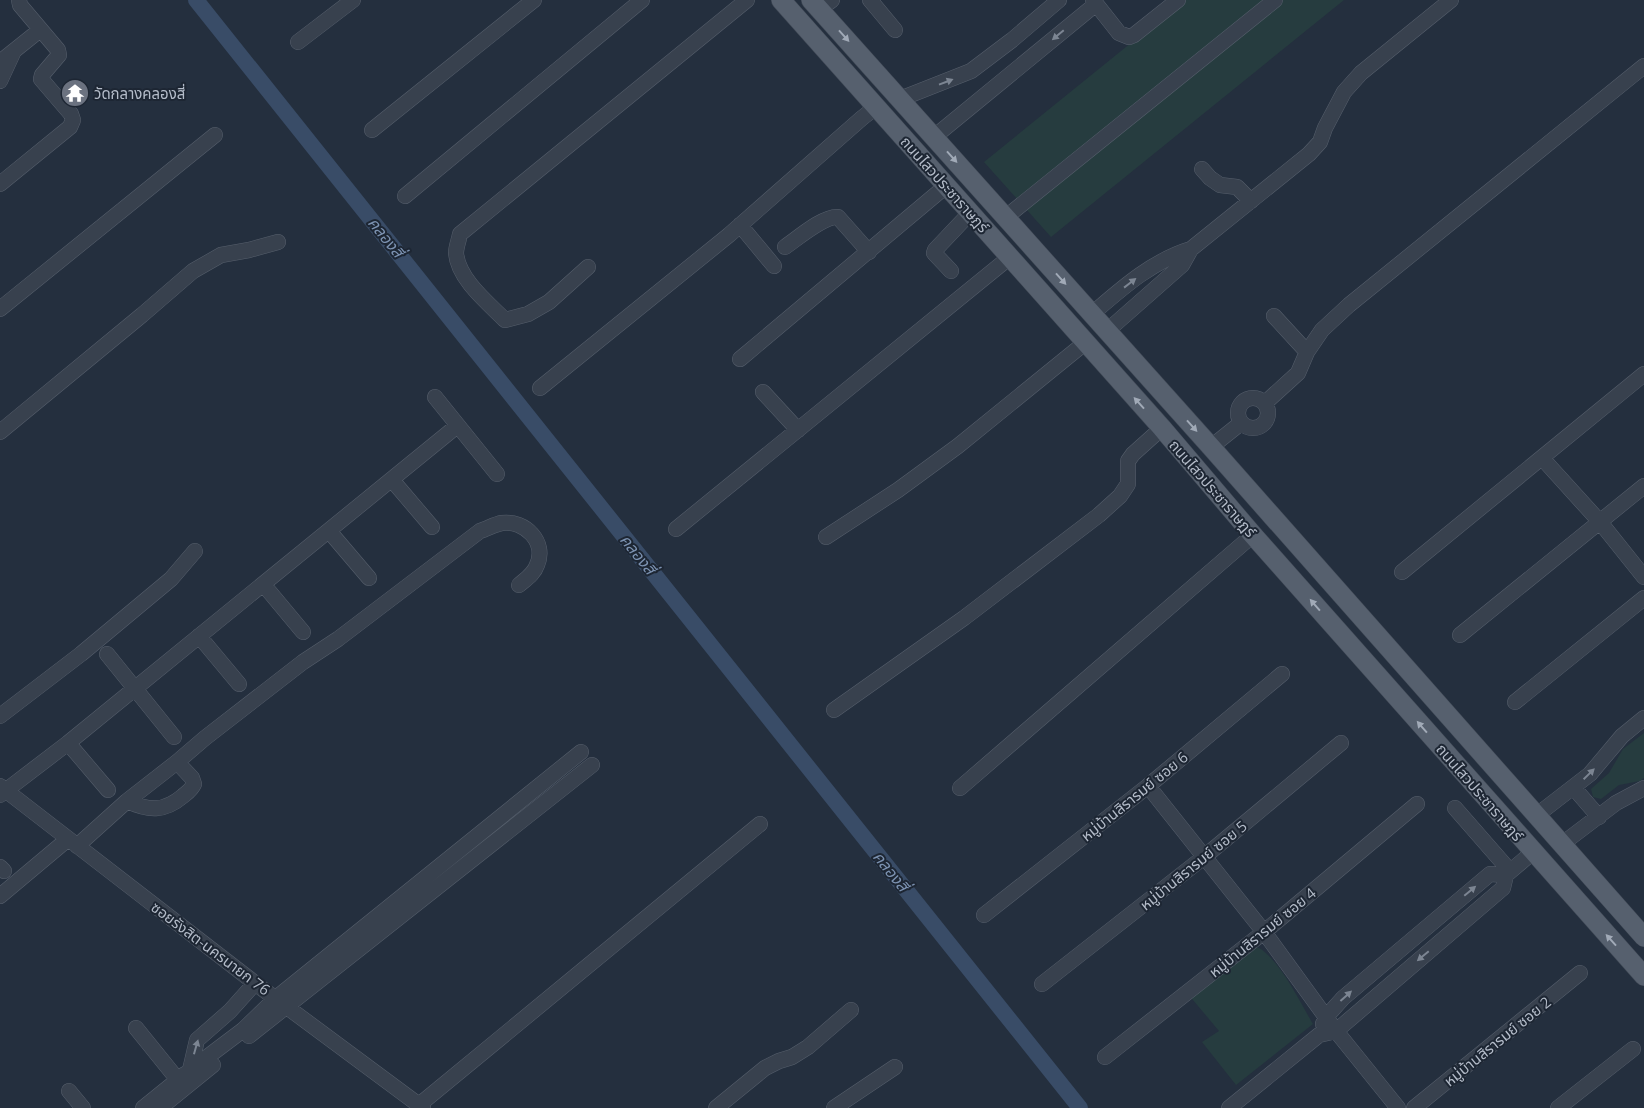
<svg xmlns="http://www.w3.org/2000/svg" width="1644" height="1108" viewBox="0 0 1644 1108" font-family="'Open Sans','Noto Sans Thai',sans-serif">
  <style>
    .green { fill: #263c3f }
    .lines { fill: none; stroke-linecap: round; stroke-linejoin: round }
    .canal { stroke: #394c67; stroke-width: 16 }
    .minor-casing { stroke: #565f6c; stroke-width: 16 }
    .major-casing { stroke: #414a57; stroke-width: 20 }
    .minor { stroke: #38414e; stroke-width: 15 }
    .major { stroke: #56606e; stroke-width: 19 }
    .oneway { fill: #7c8592 }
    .oneway2 { fill: #a1aab7 }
    .labels { text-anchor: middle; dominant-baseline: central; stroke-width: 4; stroke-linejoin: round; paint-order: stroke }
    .poi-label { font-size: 15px; fill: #b4bcc9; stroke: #1d2633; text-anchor: start }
    .street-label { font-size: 15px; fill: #b4bcc9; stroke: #1d2633 }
    .water-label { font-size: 16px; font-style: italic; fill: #7c92b1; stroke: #1d2633 }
  </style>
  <rect width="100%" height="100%" fill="#242f3e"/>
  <path class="green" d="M 1184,0 L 1344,0 L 1051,237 L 984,162 Z
    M 1644,733 L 1644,778 L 1640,781 L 1619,785 L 1601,799 L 1593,797 L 1591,789 L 1609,773 L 1623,749 Z
    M 1244,946 C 1249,946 1255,946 1259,948 C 1280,960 1301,1004 1313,1024 L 1236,1085 L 1202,1042 L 1219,1031 L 1188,994 Z"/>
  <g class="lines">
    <path class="canal" d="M 196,0 L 1080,1108"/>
    <defs>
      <path id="minor" d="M 870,0 L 895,30
        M 1093,0 L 1119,33 L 1129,37 L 1134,35 L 1178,0
        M 820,9 L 832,0
        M 298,42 L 353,0
        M 0,62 L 40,30
        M 0,81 L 13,53
        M 900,99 L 971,71 L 1012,40 L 1059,0
        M 372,130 L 534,0
        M 934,137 L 1096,4
        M 1202,169 L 1210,178 L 1220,185 L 1237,187 L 1251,201
        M 0,184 L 70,127 L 73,120 L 71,114 L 41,79 L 42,75 L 59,55 L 58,50 L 20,5 L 19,0
        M 405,196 L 642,0
        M 1006,217 L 1275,0
        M 740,225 L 774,266
        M 785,247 C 798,238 823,216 838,217 L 869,252
        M 588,267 L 549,302 L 528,314 L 505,320 C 488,303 458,279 456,253 C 456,247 459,240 460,234 L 747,0
        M 951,271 L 934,253 L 935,250 L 970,213
        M 0,309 L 215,135
        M 1092,314 C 1122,288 1152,261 1191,249 L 1309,154 L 1320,142 L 1325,128 L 1344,92 L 1361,73 L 1451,0
        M 1274,316 L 1307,352
        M 1107,331 L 1182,265 L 1191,249
        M 740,359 L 946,186
        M 540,388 L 729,235 L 862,118 L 876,107
        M 763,392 L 798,430
        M 435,397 L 497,474
        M1238 413a15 15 0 1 1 30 0a15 15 0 1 1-30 0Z
        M 1265,403 L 1298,373 L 1307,352 L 1322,330 L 1349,305 L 1644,66
        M 0,432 L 142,315 L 193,271 L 221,255 L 249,250 L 278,242
        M 1211,447 L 1241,423
        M 1542,458 L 1600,522 L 1644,577
        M 392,480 L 432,527
        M 676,529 L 1010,257
        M 329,531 L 369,578
        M 826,537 L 898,490 L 958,446 L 1086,342
        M 1402,572 L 1644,374
        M 263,584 L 303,632
        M 1460,635 L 1644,486
        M 199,636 L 239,684
        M 107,654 L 174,737
        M 1515,702 L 1644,598
        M 834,710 L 964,618 L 1099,515 L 1120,496 L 1128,484 L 1128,461 L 1133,454 L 1162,428
        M 0,716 L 81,654 L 171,579 L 195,551
        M 68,743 L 108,790
        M 0,786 L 260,987 L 423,1108
        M 1148,786 L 1264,932 L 1336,1031 L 1398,1108
        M 960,788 L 1253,535
        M 1574,788 L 1599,817
        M 0,795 L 68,743 L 457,426
        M 127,801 C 149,811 164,812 183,796 C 188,792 192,789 194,784 L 192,778 L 177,762
        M 1455,808 L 1510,871
        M 1537,815 L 1590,774 L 1622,736 L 1644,718
        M 1562,844 L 1616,803 L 1644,788
        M 77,846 L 127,801 L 177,762 L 205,738 L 303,662 L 338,639 L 480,531 C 487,529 495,524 502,523 C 525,520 547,542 537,565 C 534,574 526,579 519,585
        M 0,867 L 4,871
        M 0,896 L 68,839
        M 984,915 L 1148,786 L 1282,674
        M 255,983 L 230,1011 L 197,1040 L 190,1070 L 243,1030 L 276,998 L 581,752
        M 1042,984 L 1204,857 L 1341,743
        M 1323,1024 L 1326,1017 L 1343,998 L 1490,874 L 1506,875
        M 136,1028 L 178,1080
        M 249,1036 L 592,765
        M 1105,1057 L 1264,932 L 1417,804
        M 69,1091 L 83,1108
        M 419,1105 L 760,824
        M 143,1108 L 185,1074
        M 160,1108 L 213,1065
        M 716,1108 L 765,1068 L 779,1061 L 792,1057 L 808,1047 L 851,1010
        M 834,1108 L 895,1067
        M 1229,1108 L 1319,1035 L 1336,1031 L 1503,888 L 1506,875 L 1533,852
        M 1414,1108 L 1580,973
        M 1558,1108 L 1633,1049"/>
      <path id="major" d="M 781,0 L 1162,428 L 1253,535 L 1644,976
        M 811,0 L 1211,447 L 1644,937"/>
    </defs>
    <use href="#minor" class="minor-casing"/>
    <use href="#major" class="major-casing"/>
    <use href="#minor" class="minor"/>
    <use href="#major" class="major"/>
  </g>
  <defs><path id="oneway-solid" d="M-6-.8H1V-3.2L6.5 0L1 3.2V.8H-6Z" transform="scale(1.25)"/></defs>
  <g class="oneway">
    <use href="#oneway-solid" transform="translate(1058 35) rotate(140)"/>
    <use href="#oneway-solid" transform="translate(946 82) rotate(-21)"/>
    <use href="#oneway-solid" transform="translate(1130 283) rotate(-38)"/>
    <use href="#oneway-solid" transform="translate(1589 774) rotate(-44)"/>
    <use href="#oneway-solid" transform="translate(1470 891) rotate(-40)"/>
    <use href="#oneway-solid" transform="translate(1423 956) rotate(140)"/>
    <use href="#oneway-solid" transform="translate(1346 996) rotate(-42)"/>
    <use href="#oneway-solid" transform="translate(196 1047) rotate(-74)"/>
  </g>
  <g class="oneway2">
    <use href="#oneway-solid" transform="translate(844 36) rotate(48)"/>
    <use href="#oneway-solid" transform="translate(952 157) rotate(48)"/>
    <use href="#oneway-solid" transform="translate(1061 279) rotate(48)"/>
    <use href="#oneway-solid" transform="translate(1139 403) rotate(-132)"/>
    <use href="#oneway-solid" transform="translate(1192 426) rotate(48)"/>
    <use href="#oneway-solid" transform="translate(1315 605) rotate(-131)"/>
    <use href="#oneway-solid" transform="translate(1422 727) rotate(-131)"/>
    <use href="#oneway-solid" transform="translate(1611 940) rotate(-132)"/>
  </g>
  <defs>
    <symbol id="temple-disc" viewBox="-11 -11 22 22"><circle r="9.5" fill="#6b7280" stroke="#1d2633"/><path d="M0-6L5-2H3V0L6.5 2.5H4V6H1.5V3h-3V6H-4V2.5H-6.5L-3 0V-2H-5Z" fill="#fff"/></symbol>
  </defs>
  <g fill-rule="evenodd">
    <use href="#temple-disc" x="59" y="77" width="32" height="32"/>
  </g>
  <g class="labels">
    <g class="poi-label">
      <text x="94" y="93">วัดกลางคลองสี่</text>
    </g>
    <g class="street-label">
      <text transform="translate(945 184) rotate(48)">ถนนไสวประชาราษฎร์</text>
      <text transform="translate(1213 488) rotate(49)">ถนนไสวประชาราษฎร์</text>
      <text transform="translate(1480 792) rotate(49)">ถนนไสวประชาราษฎร์</text>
      <text transform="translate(1134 796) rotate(-39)">หมู่บ้านสิรารมย์ ซอย 6</text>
      <text transform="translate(1193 865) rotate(-39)">หมู่บ้านสิรารมย์ ซอย 5</text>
      <text transform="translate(1262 932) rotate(-39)">หมู่บ้านสิรารมย์ ซอย 4</text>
      <text transform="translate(211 948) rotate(37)">ซอยรังสิต-นครนายก 76</text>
      <text transform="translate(1497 1041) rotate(-39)">หมู่บ้านสิรารมย์ ซอย 2</text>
    </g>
    <g class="water-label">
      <text transform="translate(386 237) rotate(51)">คลองสี่</text>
      <text transform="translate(638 554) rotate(51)">คลองสี่</text>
      <text transform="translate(891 871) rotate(51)">คลองสี่</text>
    </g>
  </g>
</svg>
